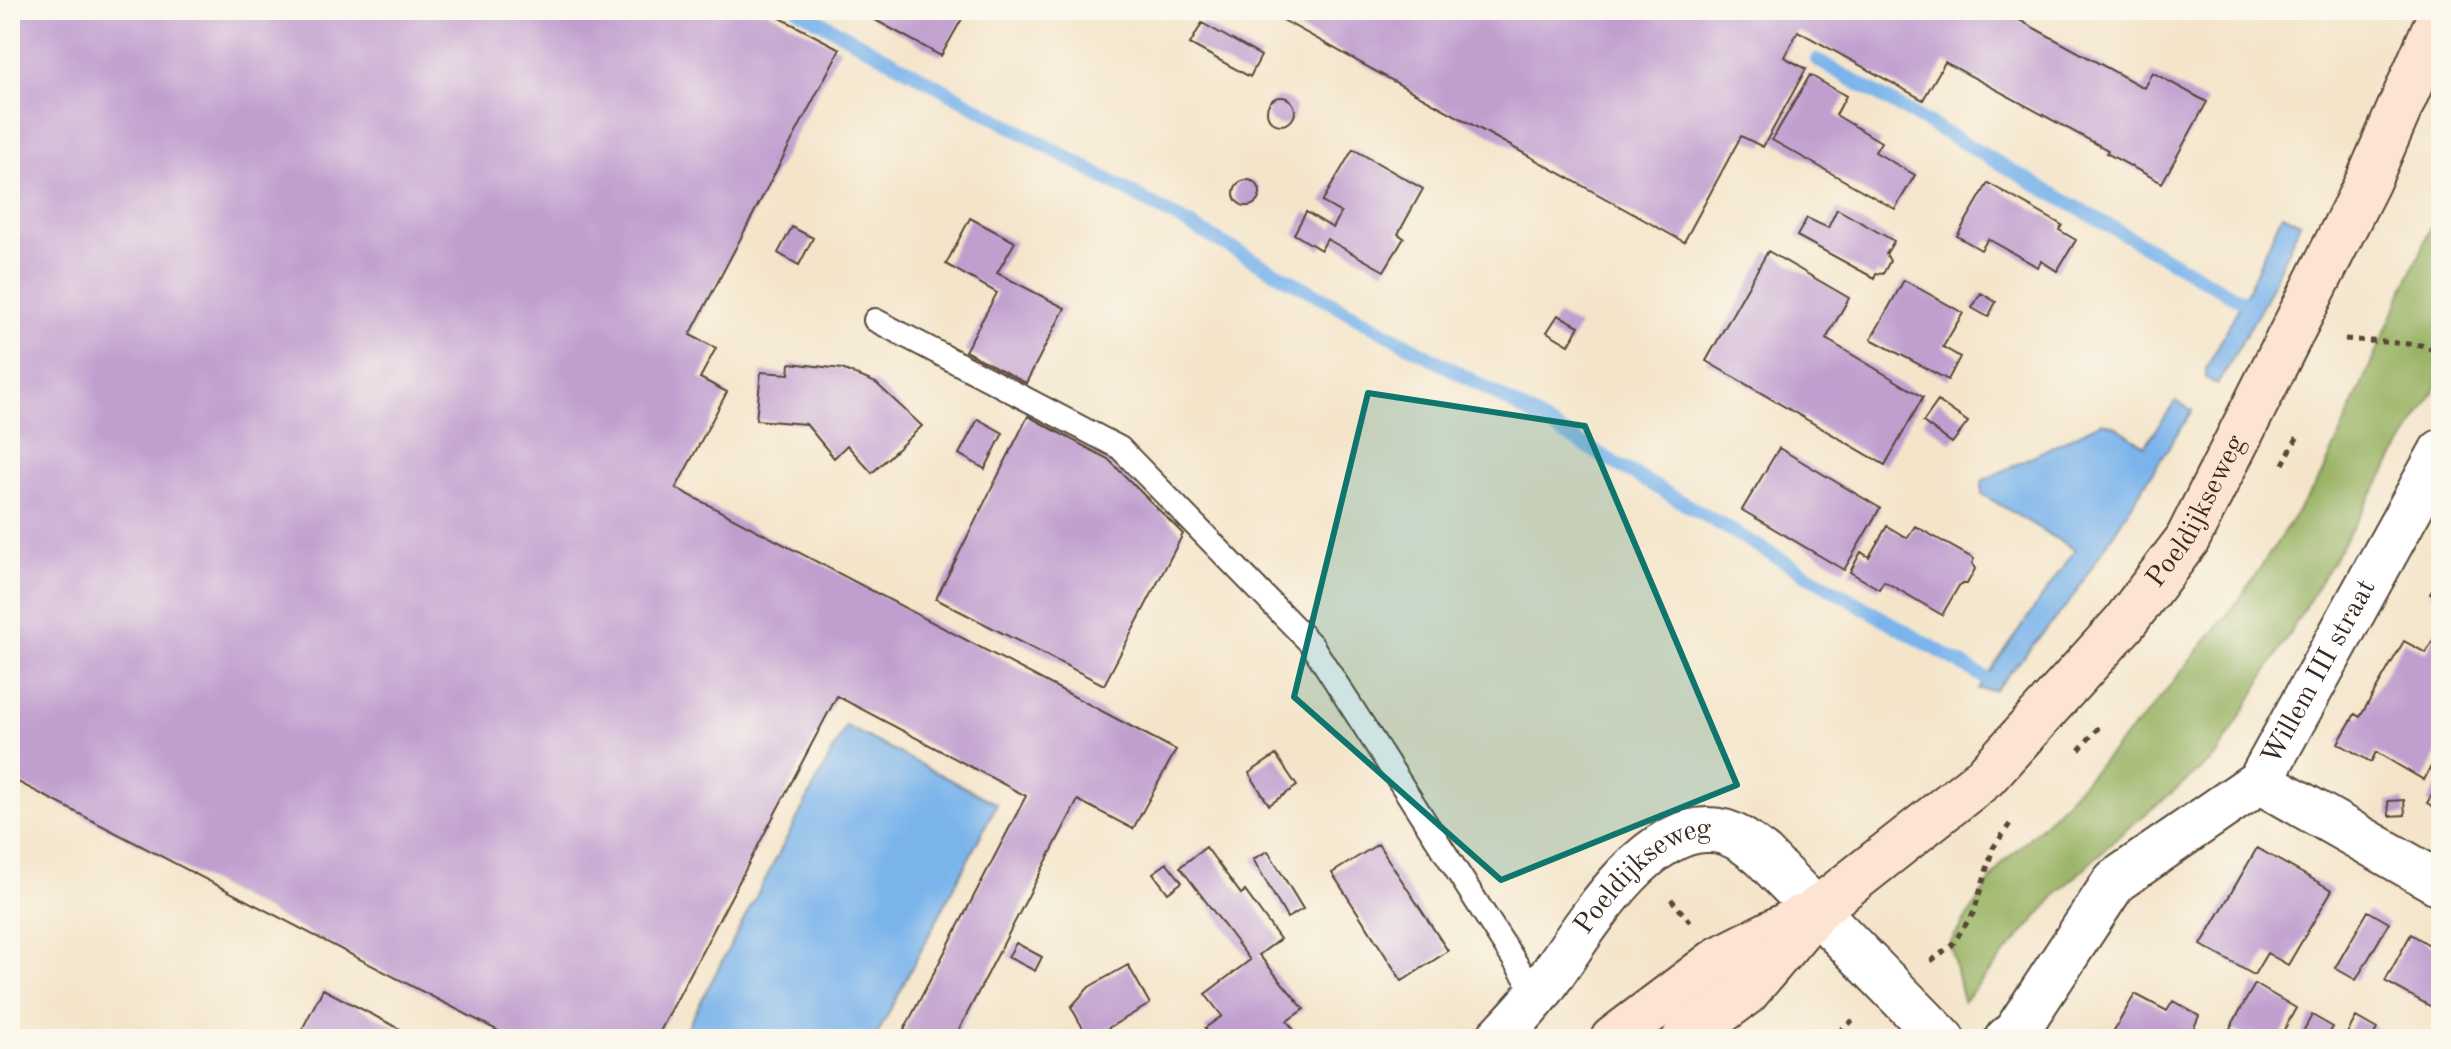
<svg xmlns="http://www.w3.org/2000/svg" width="2451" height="1049" viewBox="0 0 2451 1049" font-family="'Old Standard TT',serif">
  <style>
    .forest { fill: #99b365; stroke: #6a6e42; stroke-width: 2 }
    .water { fill: #7ab4eb; stroke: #5a6f84; stroke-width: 2 }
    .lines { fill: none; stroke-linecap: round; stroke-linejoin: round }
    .stream { stroke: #7ab4eb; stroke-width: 14 }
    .building { fill: #c09fcf }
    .lane-casing { stroke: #574638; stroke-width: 26 }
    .street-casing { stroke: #574638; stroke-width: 48 }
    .secondary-casing { stroke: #574638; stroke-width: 48 }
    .path { stroke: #574638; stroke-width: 5; stroke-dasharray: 6 6; stroke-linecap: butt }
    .lane { stroke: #fff; stroke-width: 22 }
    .street { stroke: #fff; stroke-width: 44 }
    .secondary { stroke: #fde3d1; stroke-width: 44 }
    .marked { fill: #0f766e; fill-opacity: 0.2; stroke: #0f766e; stroke-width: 6; stroke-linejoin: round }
    .labels { text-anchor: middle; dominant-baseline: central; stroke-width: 7; stroke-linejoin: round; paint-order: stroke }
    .street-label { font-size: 28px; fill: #3b2a1e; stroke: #fbf7ec }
  </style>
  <rect width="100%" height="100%" fill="#fbf7ec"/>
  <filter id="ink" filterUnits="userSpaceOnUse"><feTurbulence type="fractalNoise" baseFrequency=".0125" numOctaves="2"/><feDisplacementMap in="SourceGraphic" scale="16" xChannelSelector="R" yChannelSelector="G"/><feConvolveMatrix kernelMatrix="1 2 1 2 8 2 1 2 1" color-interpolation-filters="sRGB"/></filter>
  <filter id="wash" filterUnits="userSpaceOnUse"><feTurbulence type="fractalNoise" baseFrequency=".006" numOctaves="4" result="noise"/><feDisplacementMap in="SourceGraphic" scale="32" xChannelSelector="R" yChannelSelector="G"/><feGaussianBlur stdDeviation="1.8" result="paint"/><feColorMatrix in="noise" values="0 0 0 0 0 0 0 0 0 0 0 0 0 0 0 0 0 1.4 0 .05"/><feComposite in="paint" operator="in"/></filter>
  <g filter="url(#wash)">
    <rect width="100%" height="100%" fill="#f4e5ca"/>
    <path class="forest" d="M 2441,204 L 2441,379 L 2216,757 L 2122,833 L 2058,893 L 1963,1002 L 1950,943 L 2001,865 L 2049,819 L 2152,708 L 2239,600 L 2324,471 Z"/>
    <path class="water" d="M 2282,214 L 2300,223 L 2265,301 L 2217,385 L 2206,378 L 2206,369 L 2248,290 Z
      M 2176,401 L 2192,410 L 2069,603 L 1995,690 L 1978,689 L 2075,550 L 1982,494 L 1982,481 L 2102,422 L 2115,426 L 2145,446 Z
      M 846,726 L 997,804 L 875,1039 L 681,1039 Z"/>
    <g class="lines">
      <path class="stream" d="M 799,10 L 1475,382 L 1989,680
        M 1817,60 L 2249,305"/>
    </g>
    <g id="blocks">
      <path class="building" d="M 10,10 L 765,10 L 840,49 L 690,335 L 716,348 L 700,378 L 727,392 L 676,488 L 1176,750 L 1133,829 L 1078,800 L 954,1039 L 921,1039 L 904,1030 L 1026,796 L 837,696 L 656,1039 L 514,1039 L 10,778 Z
        M 857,10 L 967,10 L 941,56 Z
        M 1265,10 L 2001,10 L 2144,88 L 2152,72 L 2207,102 L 2162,183 L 2106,153 L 2108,150 L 1945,62 L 1923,100 L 1798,31 L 1784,57 L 1806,69 L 1763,147 L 1741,136 L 1684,242 Z
        M 1202,23 L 1261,56 L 1250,77 L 1190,44 Z
        M 1810,75 L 1846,96 L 1836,115 L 1881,142 L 1875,152 L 1915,175 L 1895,209 L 1772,140 Z
        M1267 111a14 14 0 1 1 28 0a14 14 0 1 1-28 0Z
        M 1353,149 L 1423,189 L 1398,234 L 1404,238 L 1384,271 L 1327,239 L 1321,250 L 1294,234 L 1306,212 L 1333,228 L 1341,213 L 1322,202 Z
        M1234 193a13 13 0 1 1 26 0a13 13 0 1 1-26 0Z
        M 1988,183 L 2062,225 L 2059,230 L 2076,240 L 2057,271 L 2041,261 L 2038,267 L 1988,239 L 1981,250 L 1957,236 Z
        M 1837,209 L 1894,241 L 1886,254 L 1890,261 L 1883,274 L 1876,273 L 1874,278 L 1797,236 L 1807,218 L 1828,228 Z
        M 970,218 L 1015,242 L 997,273 L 1065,308 L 1026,383 L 965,351 L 997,293 L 946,264 Z
        M 792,227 L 813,238 L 799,265 L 778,253 Z
        M 1768,251 L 1849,298 L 1826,339 L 1923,397 L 1885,465 L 1706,361 Z
        M 1904,280 L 1963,313 L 1943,347 L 1960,357 L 1948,380 L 1871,339 Z
        M 1981,293 L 1996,302 L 1988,317 L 1972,308 Z
        M 1558,315 L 1579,326 L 1569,345 L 1547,332 Z
        M 790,363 L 842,369 L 876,383 L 922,426 L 872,473 L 847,445 L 834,458 L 806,424 L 756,420 L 761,372 L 789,374 Z
        M 1938,401 L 1968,422 L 1952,443 L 1923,422 Z
        M 1028,416 L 1108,459 L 1183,534 L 1104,685 L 936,599 Z
        M 978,419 L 1003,433 L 985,469 L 959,454 Z
        M 1779,448 L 1880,508 L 1844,570 L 1742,510 Z
        M 1887,526 L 1907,538 L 1915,526 L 1974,559 L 1972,563 L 1975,569 L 1967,584 L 1960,584 L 1942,615 L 1884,581 L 1879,589 L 1850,572 L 1861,552 L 1869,557 Z
        M 2441,576 L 2441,600 L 2430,594 Z
        M 2441,625 L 2441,747 L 2424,780 L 2376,752 L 2371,762 L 2338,743 L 2355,714 L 2360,717 L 2404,641 L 2426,653 Z
        M 1276,755 L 1297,786 L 1269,805 L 1249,773 Z
        M 2438,785 L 2441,787 L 2441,811 L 2427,803 Z
        M 2404,800 L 2405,815 L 2389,816 L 2388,801 Z
        M 1378,844 L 1448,951 L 1402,981 L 1332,873 Z
        M 1206,847 L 1241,894 L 1245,891 L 1280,939 L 1259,955 L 1304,1009 L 1287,1021 L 1301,1039 L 1213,1039 L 1205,1028 L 1222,1016 L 1205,994 L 1250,960 L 1180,867 Z
        M 2257,848 L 2332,890 L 2288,965 L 2267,953 L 2254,975 L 2201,945 Z
        M 1268,851 L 1303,909 L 1287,918 L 1253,859 Z
        M 1167,863 L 1182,882 L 1168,893 L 1153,873 Z
        M 2368,911 L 2389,923 L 2356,980 L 2335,968 Z
        M 2411,934 L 2441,952 L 2441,1012 L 2385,981 Z
        M 1016,943 L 1042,957 L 1035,971 L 1008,957 Z
        M 1128,965 L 1150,1004 L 1089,1039 L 1071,1007 L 1089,987 Z
        M 2255,984 L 2296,1008 L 2279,1039 L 2250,1039 L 2230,1028 Z
        M 323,989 L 419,1039 L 297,1039 Z
        M 2135,994 L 2167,1011 L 2173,1001 L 2199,1016 L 2189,1039 L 2109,1039 Z
        M 2312,1015 L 2333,1027 L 2326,1039 L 2300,1037 Z
        M 2356,1017 L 2377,1029 L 2371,1039 L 2344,1039 Z"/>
    </g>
  </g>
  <g filter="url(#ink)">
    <use href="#blocks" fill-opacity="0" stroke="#574638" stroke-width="2"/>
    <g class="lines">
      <defs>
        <path id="lane" d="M 875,320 L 1120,448 L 1312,645 L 1537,996"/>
        <g id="street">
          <path d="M 2260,781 L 2441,884"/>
          <path id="s1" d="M 1498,1039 C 1512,1024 1526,1009 1539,993 C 1576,943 1639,828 1709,830 C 1731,830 1747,843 1763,856 L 1942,1039"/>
          <path id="s2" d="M 2007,1039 L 2015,1033 L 2115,881 L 2260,781 L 2441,452"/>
        </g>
        <g id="secondary">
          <path d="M 1613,1039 L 1719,959 L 1800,918"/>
          <path id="s3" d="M 1684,1039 L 1746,993 L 1816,910 L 1985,777 L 2124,623 L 2187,540 L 2368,181 L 2441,13"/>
        </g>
      </defs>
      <use href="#lane" class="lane-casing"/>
      <use href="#street" class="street-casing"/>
      <use href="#secondary" class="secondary-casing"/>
      <path class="path" d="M 2345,339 L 2421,345 L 2441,353
        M 2283,464 L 2299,434
        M 2079,750 L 2099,727
        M 1671,899 L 1690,922
        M 1931,961 L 1952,945 L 1974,912 L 1993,848 L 2012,821
        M 1829,1039 L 1856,1018
        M 2288,1039 L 2289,1037 L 2293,1039"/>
      <use href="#lane" class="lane"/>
      <use href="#street" class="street"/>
      <use href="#secondary" class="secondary"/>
    </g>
  </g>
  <path class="marked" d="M 1368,393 L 1585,426 L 1737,785 L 1501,880 L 1294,697 Z"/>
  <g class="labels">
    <g class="street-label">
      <text stroke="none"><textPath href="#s3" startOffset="742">Poeldijkseweg</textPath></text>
      <text stroke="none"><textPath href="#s2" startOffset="492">Willem III straat</textPath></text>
      <text stroke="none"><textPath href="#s1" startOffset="222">Poeldijkseweg</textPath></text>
    </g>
  </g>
  <rect width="2451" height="1049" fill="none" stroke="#fbf7ec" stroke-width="40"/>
</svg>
